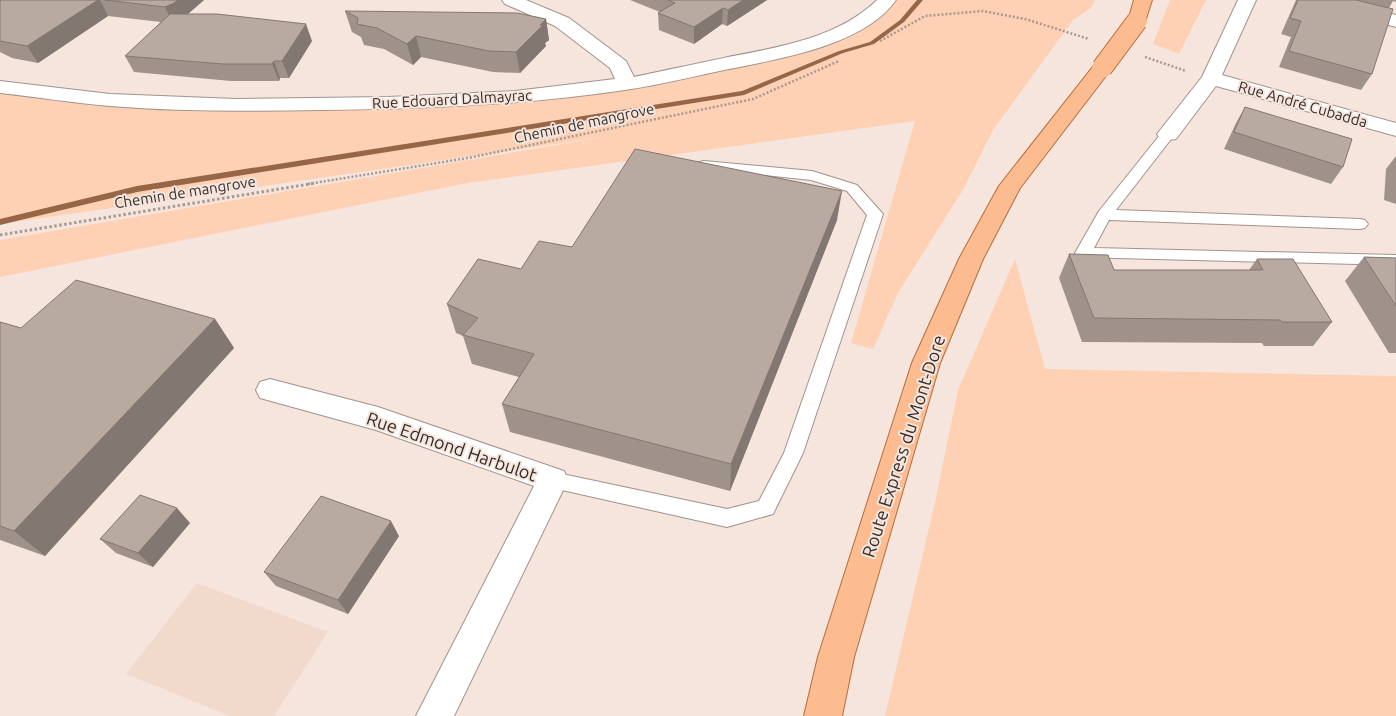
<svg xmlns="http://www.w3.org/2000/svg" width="1396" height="716" viewBox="0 0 1396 716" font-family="Ubuntu,sans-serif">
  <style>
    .built { fill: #f1dacc }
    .green { fill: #fed1b5 }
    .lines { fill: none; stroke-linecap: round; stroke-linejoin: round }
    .stream { fill: #966647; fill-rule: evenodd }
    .lane-casing { stroke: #a1938b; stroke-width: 2 }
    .street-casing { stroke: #a1938b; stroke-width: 2 }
    .primary-casing { stroke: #b56d3c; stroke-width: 2 }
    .path-far1 { stroke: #a69a93; stroke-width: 2.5; stroke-dasharray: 2 2; stroke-linecap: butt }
    .path { stroke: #a69a93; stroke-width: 3; stroke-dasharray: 2.5 2.5; stroke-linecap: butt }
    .lane { fill: #fff; fill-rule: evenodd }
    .street { fill: #fff; fill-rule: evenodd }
    .primary { fill: #fdbc90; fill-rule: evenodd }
    .primary-bridge-casing { stroke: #b56d3c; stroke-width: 22; stroke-linecap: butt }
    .primary-bridge { stroke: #fdbc90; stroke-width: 20 }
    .wall { fill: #9f928a }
    .shaded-wall { fill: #827771 }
    .building { fill: #b9aaa1; stroke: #827771 }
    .labels { text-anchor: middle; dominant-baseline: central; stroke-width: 4; stroke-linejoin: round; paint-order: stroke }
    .far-street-label { font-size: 15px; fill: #332d2a; stroke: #f5e5dc }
    .street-label { font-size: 18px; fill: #332d2a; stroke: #f5e5dc }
  </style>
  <rect width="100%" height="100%" fill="#f5e5dc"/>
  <path class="built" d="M 197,583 L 328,632 L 274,716 L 230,716 L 126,674 Z"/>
  <path class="green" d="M 887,0 L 1095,0 L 1091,8 L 1073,20 L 993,130 L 964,188 L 898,293 L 873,349 L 851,343 L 915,121 L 468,183 L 0,277 L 0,240 L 604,137 L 0,224 L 0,87 L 110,100 L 388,103 L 627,84 L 813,44 Z
    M 1170,0 L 1206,0 L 1179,54 L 1153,44 Z
    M 1015,259 L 1045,369 L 1396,376 L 1396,716 L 885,716 L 936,498 L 958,390 Z"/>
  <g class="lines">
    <path class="stream" d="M 917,0 L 923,0 L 904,22 L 874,44 L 843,53 L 744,95 L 137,192 L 0,225 L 0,219 L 137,186 L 742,91 L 839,51 L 870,42 L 900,20 Z"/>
    <defs>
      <path id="lane" d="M 1168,130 L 1175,134 L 1116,210 L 1360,219 L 1365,220 L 1368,224 L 1365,228 L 1360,229 L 1109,220 L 1094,248 L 1396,255 L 1396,265 L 1077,257 L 1075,253 L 1099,211 L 1163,131 Z
        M 704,161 L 812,171 L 857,185 L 883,214 L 803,453 L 773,514 L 727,527 L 553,488 L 546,486 L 543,480 L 546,474 L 553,472 L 727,509 L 759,501 L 784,453 L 867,215 L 847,191 L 811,180 L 699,168 L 697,165 L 699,162 Z"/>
      <path id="street" d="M 502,0 L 526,0 L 569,18 L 626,61 L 634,77 C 665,70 697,64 728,57 C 779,47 838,38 877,0 L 896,0 C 865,45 779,59 729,69 C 695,76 660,85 625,90 C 525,105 423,109 322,110 C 251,111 180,112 110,106 C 73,103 37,97 0,93 L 0,81 L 110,94 L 236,99 L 388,97 L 515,91 L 615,79 L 610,68 L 555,26 L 505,4 Z
        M 1238,0 L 1256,0 L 1222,75 L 1396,123 L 1396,136 L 1216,86 L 1176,139 L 1168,140 L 1160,139 L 1157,134 L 1202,77 Z
        M 1304,0 L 1334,0 L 1396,15 L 1396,27 L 1307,4 Z
        M 270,379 L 378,407 L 564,471 L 568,480 L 454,716 L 416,716 L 534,486 L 376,430 L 260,398 L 256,390 L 260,382 Z"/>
      <path id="primary" d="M 1134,0 L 1152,0 L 1144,25 L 1137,27 L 1130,25 L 1128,21 Z
        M 1102,62 L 1109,64 L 1112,68 L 1020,188 L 983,259 L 940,363 L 854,657 L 842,716 L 804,716 L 818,657 L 912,363 L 959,259 L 999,186 L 1095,64 Z"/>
    </defs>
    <use href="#lane" class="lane-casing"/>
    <use href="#street" class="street-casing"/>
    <use href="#primary" class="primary-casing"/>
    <path class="path-far1" d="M 880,41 L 925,16 L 983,11 L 1025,19 L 1089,39
      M 1145,57 L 1186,71
      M 308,184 L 468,158 L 753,99 L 839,61"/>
    <path class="path" d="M 0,235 L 316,183"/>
    <use href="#lane" class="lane"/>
    <use href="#street" class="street"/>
    <use href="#primary" class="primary"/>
    <defs>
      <path id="primary-bridge" d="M 1102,68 L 1137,21"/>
    </defs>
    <use href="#primary-bridge" class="primary-bridge-casing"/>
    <use href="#primary-bridge" class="primary-bridge"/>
  </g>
  <path class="wall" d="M 0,0 L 204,0 L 188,14 L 312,41 L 289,78 L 280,78 L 279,81 L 231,81 L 134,72 L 125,56 L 161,22 L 108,16 L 38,63 L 12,58 L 0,52 Z
    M 630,0 L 767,0 L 727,26 L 722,24 L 694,44 L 659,30 L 658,13 L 660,12 Z
    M 1296,0 L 1396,0 L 1396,2 L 1393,1 L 1389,8 L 1372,74 L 1361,90 L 1279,67 L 1291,37 L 1281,34 Z
    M 345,11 L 546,19 L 549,40 L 545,43 L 546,46 L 520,73 L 493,72 L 421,57 L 413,65 L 384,49 L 364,45 L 361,37 L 352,32 Z
    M 1245,107 L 1343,167 L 1331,184 L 1224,149 L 1236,123 Z
    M 1396,156 L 1396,204 L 1384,200 L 1386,169 Z
    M 837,220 L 730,491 L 510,432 L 502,404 L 519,377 L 472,364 L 463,336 L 456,333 L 447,304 L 521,269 L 572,247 Z
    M 1069,254 L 1114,270 L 1249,270 L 1257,259 L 1332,322 L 1313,346 L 1264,346 L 1262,343 L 1082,342 L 1059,278 Z
    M 1364,257 L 1396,258 L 1396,353 L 1389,353 L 1345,281 Z
    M 215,319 L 234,348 L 45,556 L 0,540 L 0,322 L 21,328 Z
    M 190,523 L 153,567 L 116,553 L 100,539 Z
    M 399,536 L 348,614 L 276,586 L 264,572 Z"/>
  <path class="shaded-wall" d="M 98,0 L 100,0 L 108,16 L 38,63 L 27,46 Z
    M 178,0 L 204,0 L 182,19 L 173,23 L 165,7 Z
    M 743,0 L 767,0 L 727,26 L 728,10 Z
    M 723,8 L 722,24 L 694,44 L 694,27 Z
    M 546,19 L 549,40 L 545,43 L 546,46 L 520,73 L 516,52 Z
    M 306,24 L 312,41 L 289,78 L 282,61 Z
    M 416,36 L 421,57 L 413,65 L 407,44 Z
    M 274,61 L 280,78 L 279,81 L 272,64 Z
    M 842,191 L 837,220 L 730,491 L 731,464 Z
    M 215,319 L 234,348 L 45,556 L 14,531 Z
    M 177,508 L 190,523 L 153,567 L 138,553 Z
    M 391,521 L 399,536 L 348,614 L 338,600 Z"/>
  <path class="building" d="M 0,0 L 98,0 L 27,46 L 0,41 Z
    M 105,0 L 178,0 L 174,3 L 165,7 Z
    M 668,0 L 743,0 L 728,10 L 723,8 L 694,27 L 658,13 L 675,3 Z
    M 1298,0 L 1356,0 L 1393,9 L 1372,74 L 1289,51 L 1301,21 L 1290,18 Z
    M 345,11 L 517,13 L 546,19 L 540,25 L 543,25 L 516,52 L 489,51 L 416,36 L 407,44 L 377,28 L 357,24 L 358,18 Z
    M 170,14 L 217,14 L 306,24 L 282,61 L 274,61 L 272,64 L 223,64 L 125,56 Z
    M 1245,107 L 1352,139 L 1343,167 L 1234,132 Z
    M 635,149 L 842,191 L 731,464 L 502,404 L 534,354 L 463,335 L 478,318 L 447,304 L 478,259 L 521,269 L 539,241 L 572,247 Z
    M 1069,254 L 1108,255 L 1114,270 L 1263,270 L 1257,259 L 1293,259 L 1332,322 L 1282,322 L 1280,320 L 1094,318 Z
    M 1364,257 L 1396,258 L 1396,306 Z
    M 76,280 L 215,319 L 14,531 L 0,526 L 0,322 L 21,328 Z
    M 140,495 L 177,508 L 138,553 L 100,539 Z
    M 321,496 L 391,521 L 338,600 L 264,572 Z"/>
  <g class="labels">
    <g class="far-street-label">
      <text transform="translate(452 99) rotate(-3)">Rue Edouard Dalmayrac</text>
      <text transform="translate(1303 104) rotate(16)">Rue André Cubadda</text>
      <text transform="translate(584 123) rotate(-12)">Chemin de mangrove</text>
      <text transform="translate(185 192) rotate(-9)">Chemin de mangrove</text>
    </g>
    <g class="street-label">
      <text transform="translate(452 446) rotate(19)">Rue Edmond Harbulot</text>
      <text transform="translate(903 446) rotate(-72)">Route Express du Mont-Dore</text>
    </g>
  </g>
</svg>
